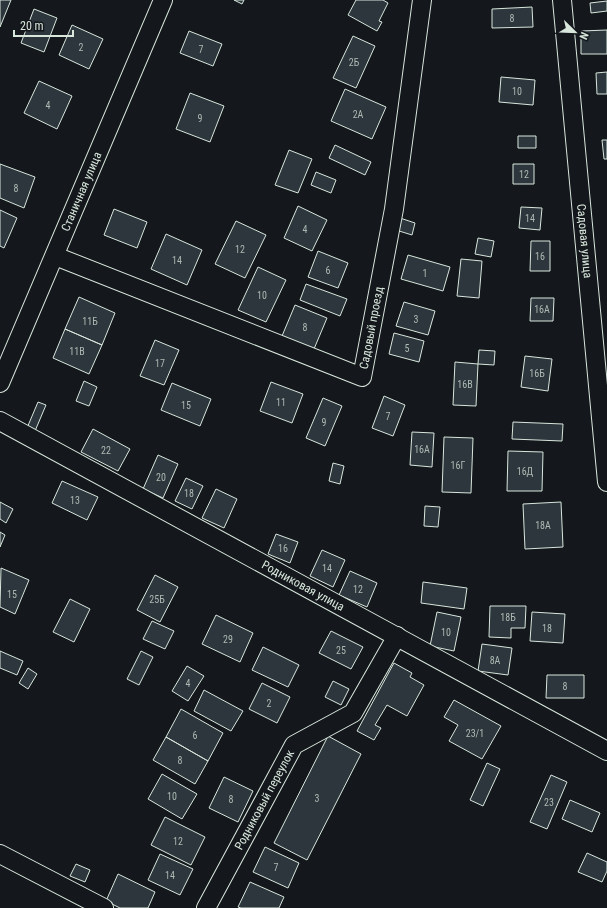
<svg xmlns="http://www.w3.org/2000/svg" width="607" height="908" viewBox="0 0 607 908" font-family="'Roboto Condensed',sans-serif">
  <style>
    .building { fill: #2c363c; stroke: #d8e6dc }
    .lines { fill: none; stroke-linecap: round; stroke-linejoin: round }
    .street-casing { stroke: #d8e6dc; stroke-width: 20 }
    .street { stroke: #14181c; stroke-width: 18 }
    .labels { text-anchor: middle; dominant-baseline: central; stroke-width: 3; stroke-linejoin: round; paint-order: stroke }
    .number-label { font-size: 10px; fill: #adbab4 }
    .street-label { font-size: 12px; fill: #d8e6dc; stroke: #14181c }
  </style>
  <rect width="100%" height="100%" fill="#14181c"/>
  <path class="building" d="M 0,0 L 11,0 L 0,27 Z
    M 234,0 L 244,0 L 242,4 Z
    M 356,0 L 383,0 L 388,3 L 379,21 L 382,22 L 377,31 L 348,15 Z
    M 607,1 L 607,11 L 591,13 L 590,3 Z
    M 532,7 L 533,27 L 492,28 L 492,9 Z
    M 34,9 L 57,18 L 44,52 L 21,43 Z
    M 72,25 L 103,39 L 89,69 L 59,55 Z
    M 607,30 L 607,54 L 581,54 L 581,31 Z
    M 189,31 L 222,44 L 213,66 L 180,53 Z
    M 353,36 L 375,46 L 356,88 L 333,78 Z
    M 607,72 L 607,94 L 597,94 L 596,73 Z
    M 501,77 L 535,80 L 533,105 L 499,102 Z
    M 39,81 L 72,96 L 57,129 L 24,113 Z
    M 345,89 L 386,107 L 372,139 L 331,121 Z
    M 190,93 L 224,106 L 210,142 L 176,129 Z
    M 518,136 L 536,136 L 536,148 L 518,148 Z
    M 602,140 L 607,140 L 607,159 L 604,159 Z
    M 335,145 L 371,162 L 365,175 L 329,158 Z
    M 289,150 L 312,159 L 298,193 L 275,185 Z
    M 0,164 L 35,177 L 24,208 L 0,198 Z
    M 513,164 L 534,164 L 534,184 L 513,184 Z
    M 316,172 L 336,180 L 331,193 L 311,185 Z
    M 298,206 L 327,220 L 312,251 L 284,238 Z
    M 521,207 L 542,208 L 540,230 L 519,228 Z
    M 114,209 L 147,222 L 137,248 L 104,235 Z
    M 0,210 L 17,218 L 4,248 L 0,246 Z
    M 400,218 L 415,223 L 412,235 L 396,230 Z
    M 236,221 L 266,235 L 245,278 L 215,264 Z
    M 166,234 L 202,250 L 187,285 L 151,269 Z
    M 478,238 L 494,241 L 491,257 L 475,254 Z
    M 531,241 L 550,241 L 550,271 L 530,271 Z
    M 318,251 L 348,263 L 338,288 L 308,277 Z
    M 408,255 L 450,267 L 443,291 L 401,279 Z
    M 461,259 L 482,261 L 479,298 L 457,296 Z
    M 258,267 L 286,280 L 266,322 L 238,310 Z
    M 306,284 L 347,299 L 340,316 L 300,300 Z
    M 79,297 L 115,313 L 102,345 L 65,329 Z
    M 531,298 L 554,298 L 553,321 L 530,321 Z
    M 404,302 L 435,311 L 428,335 L 396,326 Z
    M 295,305 L 327,318 L 314,349 L 282,336 Z
    M 65,329 L 102,345 L 89,374 L 53,358 Z
    M 394,333 L 424,341 L 419,362 L 389,354 Z
    M 155,340 L 179,350 L 164,385 L 140,376 Z
    M 479,350 L 495,351 L 494,365 L 478,364 Z
    M 525,356 L 552,359 L 548,391 L 521,387 Z
    M 455,362 L 478,364 L 476,406 L 453,405 Z
    M 84,381 L 97,387 L 89,406 L 76,401 Z
    M 271,382 L 303,394 L 292,423 L 260,411 Z
    M 172,383 L 211,399 L 200,426 L 161,410 Z
    M 384,396 L 405,405 L 393,436 L 372,428 Z
    M 323,398 L 342,406 L 325,446 L 306,438 Z
    M 38,402 L 46,405 L 35,431 L 27,428 Z
    M 513,422 L 563,424 L 562,441 L 512,439 Z
    M 93,429 L 130,449 L 118,471 L 81,452 Z
    M 412,432 L 434,433 L 432,467 L 410,465 Z
    M 444,437 L 473,438 L 471,493 L 442,492 Z
    M 508,451 L 543,452 L 542,491 L 507,491 Z
    M 158,455 L 178,464 L 163,498 L 143,489 Z
    M 333,463 L 344,466 L 340,484 L 329,481 Z
    M 186,478 L 203,486 L 192,509 L 175,501 Z
    M 62,481 L 98,497 L 87,520 L 52,503 Z
    M 216,489 L 237,499 L 224,528 L 202,518 Z
    M 0,502 L 13,509 L 6,523 L 0,519 Z
    M 561,502 L 563,547 L 525,549 L 523,504 Z
    M 425,506 L 440,507 L 438,527 L 424,526 Z
    M 0,532 L 5,535 L 0,547 Z
    M 276,534 L 298,542 L 290,563 L 268,554 Z
    M 322,550 L 345,560 L 333,587 L 310,576 Z
    M 1,568 L 29,580 L 15,614 L 0,607 Z
    M 350,571 L 377,583 L 367,607 L 339,595 Z
    M 155,575 L 178,587 L 160,622 L 137,610 Z
    M 423,582 L 467,588 L 464,609 L 421,603 Z
    M 70,599 L 90,609 L 74,642 L 53,632 Z
    M 490,606 L 526,606 L 525,628 L 511,628 L 511,638 L 489,637 Z
    M 437,612 L 461,617 L 454,651 L 430,646 Z
    M 532,612 L 565,614 L 563,643 L 530,641 Z
    M 216,615 L 253,633 L 240,662 L 202,644 Z
    M 152,621 L 174,631 L 165,649 L 143,639 Z
    M 331,631 L 363,647 L 351,669 L 319,653 Z
    M 482,644 L 512,648 L 508,675 L 478,671 Z
    M 263,647 L 299,665 L 288,687 L 252,670 Z
    M 0,651 L 23,661 L 17,675 L 0,668 Z
    M 141,651 L 153,657 L 139,685 L 127,679 Z
    M 394,663 L 412,673 L 410,677 L 424,685 L 407,716 L 387,705 L 375,725 L 381,728 L 374,740 L 357,731 Z
    M 187,666 L 204,676 L 188,701 L 172,691 Z
    M 28,668 L 37,674 L 28,689 L 19,683 Z
    M 547,675 L 584,675 L 584,698 L 546,698 Z
    M 333,681 L 349,689 L 341,705 L 325,697 Z
    M 262,683 L 290,697 L 277,723 L 249,709 Z
    M 204,690 L 243,711 L 231,731 L 194,711 Z
    M 454,700 L 501,726 L 482,759 L 449,741 L 458,725 L 444,717 Z
    M 181,709 L 223,733 L 208,761 L 166,737 Z
    M 328,736 L 361,754 L 307,860 L 274,843 Z
    M 166,737 L 208,761 L 195,784 L 153,760 Z
    M 487,763 L 500,769 L 483,806 L 470,800 Z
    M 162,774 L 197,794 L 182,819 L 148,799 Z
    M 551,775 L 567,782 L 547,829 L 530,822 Z
    M 224,777 L 253,791 L 238,822 L 209,808 Z
    M 570,800 L 600,813 L 592,832 L 562,819 Z
    M 165,817 L 205,837 L 191,865 L 151,845 Z
    M 265,847 L 299,863 L 288,888 L 253,872 Z
    M 587,853 L 607,862 L 607,871 L 602,882 L 578,872 Z
    M 160,854 L 193,869 L 180,895 L 148,880 Z
    M 76,864 L 90,870 L 85,882 L 70,876 Z
    M 118,874 L 155,892 L 148,908 L 120,908 L 106,901 Z
    M 250,882 L 284,897 L 279,908 L 241,908 L 238,907 Z"/>
  <g class="lines">
    <defs>
      <g id="street">
        <path id="s1" d="M 562,0 L 607,482"/>
        <path id="s2" d="M 55,256 L 362,377 L 394,209 L 422,0"/>
        <path id="s3" d="M 0,383 L 163,0"/>
        <path id="s4" d="M 0,421 L 607,751"/>
        <path d="M 0,854 L 104,908"/>
        <path id="s5" d="M 206,908 L 294,745 L 353,713 L 397,636"/>
      </g>
    </defs>
    <use href="#street" class="street-casing"/>
    <use href="#street" class="street"/>
  </g>
  <g class="labels">
    <g class="number-label">
      <text x="512" y="18">8</text>
      <text x="81" y="47">2</text>
      <text x="201" y="49">7</text>
      <text x="354" y="62">2Б</text>
      <text x="517" y="91">10</text>
      <text x="48" y="105">4</text>
      <text x="358" y="114">2А</text>
      <text x="200" y="118">9</text>
      <text x="524" y="174">12</text>
      <text x="16" y="188">8</text>
      <text x="530" y="218">14</text>
      <text x="305" y="229">4</text>
      <text x="240" y="249">12</text>
      <text x="540" y="256">16</text>
      <text x="177" y="260">14</text>
      <text x="328" y="270">6</text>
      <text x="425" y="273">1</text>
      <text x="262" y="295">10</text>
      <text x="542" y="309">16А</text>
      <text x="416" y="319">3</text>
      <text x="90" y="321">11Б</text>
      <text x="305" y="327">8</text>
      <text x="407" y="348">5</text>
      <text x="77" y="351">11В</text>
      <text x="160" y="363">17</text>
      <text x="537" y="373">16Б</text>
      <text x="465" y="384">16В</text>
      <text x="281" y="402">11</text>
      <text x="186" y="405">15</text>
      <text x="388" y="416">7</text>
      <text x="324" y="422">9</text>
      <text x="422" y="449">16А</text>
      <text x="106" y="450">22</text>
      <text x="458" y="465">16Г</text>
      <text x="525" y="471">16Д</text>
      <text x="161" y="477">20</text>
      <text x="189" y="493">18</text>
      <text x="75" y="500">13</text>
      <text x="543" y="525">18А</text>
      <text x="283" y="548">16</text>
      <text x="327" y="568">14</text>
      <text x="358" y="589">12</text>
      <text x="12" y="594">15</text>
      <text x="157" y="599">25Б</text>
      <text x="508" y="617">18Б</text>
      <text x="547" y="628">18</text>
      <text x="446" y="632">10</text>
      <text x="228" y="639">29</text>
      <text x="341" y="650">25</text>
      <text x="495" y="660">8А</text>
      <text x="188" y="683">4</text>
      <text x="565" y="686">8</text>
      <text x="269" y="703">2</text>
      <text x="475" y="733">23/1</text>
      <text x="195" y="735">6</text>
      <text x="180" y="760">8</text>
      <text x="172" y="796">10</text>
      <text x="317" y="798">3</text>
      <text x="231" y="799">8</text>
      <text x="549" y="802">23</text>
      <text x="178" y="841">12</text>
      <text x="276" y="867">7</text>
      <text x="170" y="875">14</text>
    </g>
    <g class="street-label">
      <text stroke="none"><textPath href="#s3" startOffset="208">Станичная улица</textPath></text>
      <text stroke="none"><textPath href="#s1" startOffset="242">Садовая улица</textPath></text>
      <text stroke="none"><textPath href="#s2" startOffset="380">Садовый проезд</textPath></text>
      <text stroke="none"><textPath href="#s4" startOffset="345">Родниковая улица</textPath></text>
      <text stroke="none"><textPath href="#s5" startOffset="123">Родниковый переулок</textPath></text>
    </g>
  </g>
  <g transform="translate(575 32) rotate(113)" stroke="#14181c" stroke-width="3" paint-order="stroke">
  <path d="M0-3L7 15L0 10L-7 15Z" fill="#d8e6dc"/>
  <text y="-6" font-size="11" font-weight="bold" text-anchor="middle" fill="#d8e6dc">N</text>
  </g>
  <path d="M14 30v6h59v-6" fill="none" stroke="#d8e6dc" stroke-width="2"/>
  <text x="20" y="30" font-size="12" fill="#d8e6dc" stroke="#14181c" stroke-width="3" paint-order="stroke">20 m</text>
</svg>
